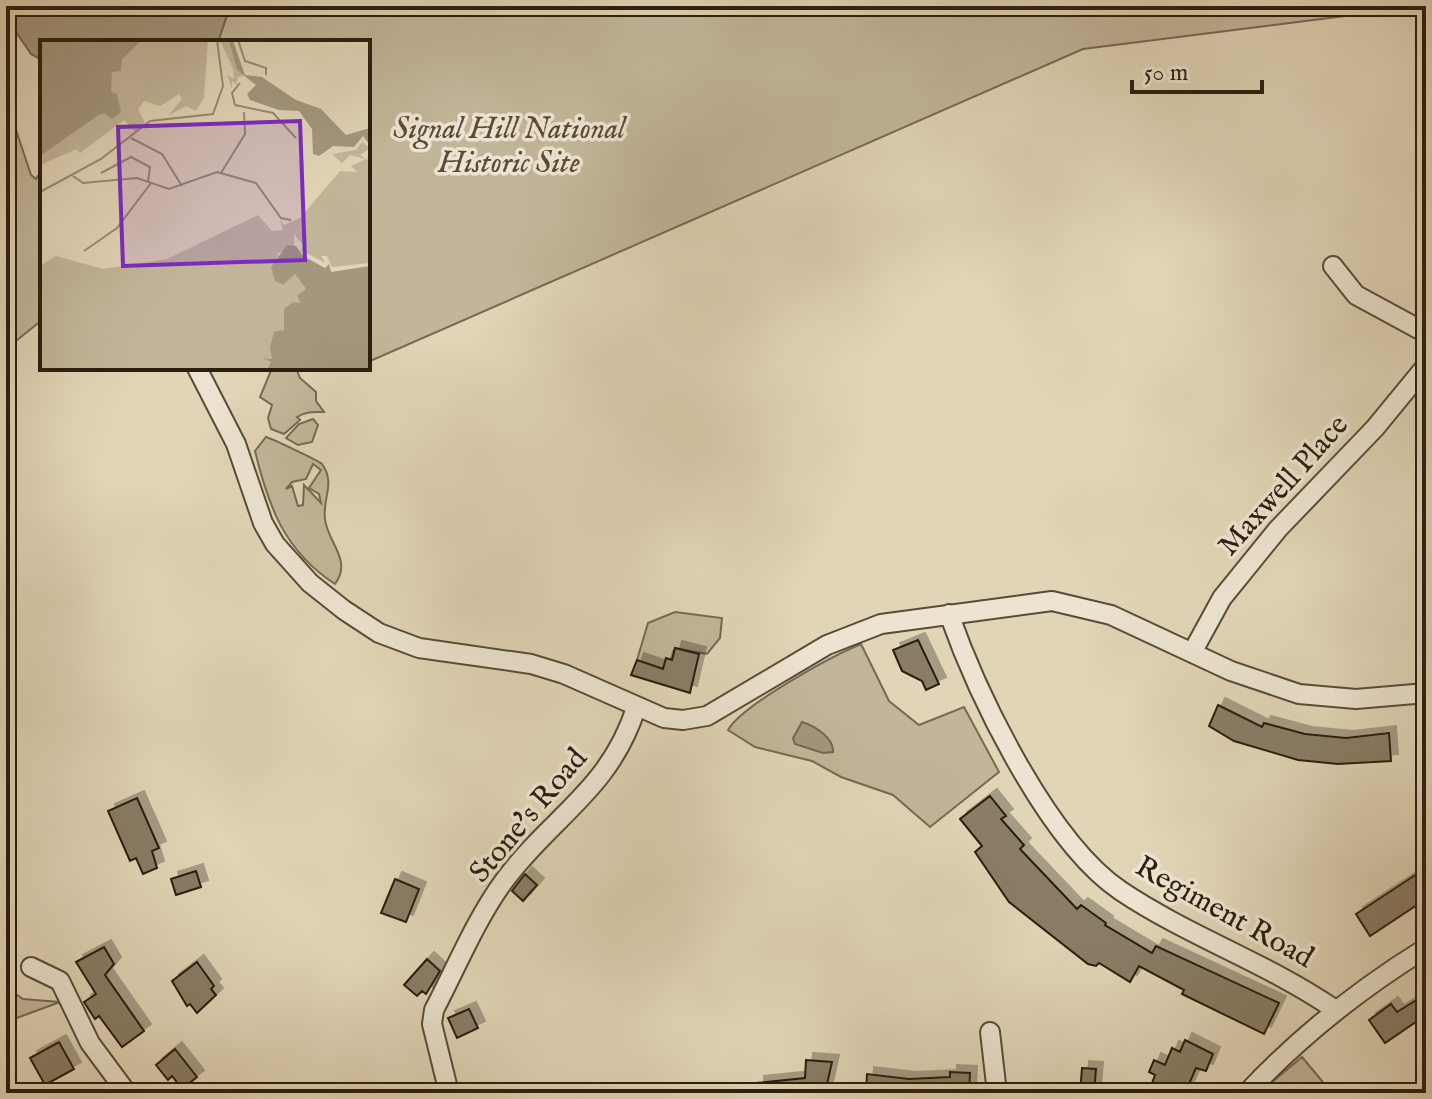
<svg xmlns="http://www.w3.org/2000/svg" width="1432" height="1099" viewBox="0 0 1432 1099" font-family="'IM FELL English',serif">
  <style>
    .green { fill: #c2b69a; stroke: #766a54; stroke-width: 2; fill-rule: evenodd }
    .water { fill: #a3977e; stroke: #736751; stroke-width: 2 }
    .building { fill: #897d66; stroke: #2a1e0e; stroke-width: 2; filter: url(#shadow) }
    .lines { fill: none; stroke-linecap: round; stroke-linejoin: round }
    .minor-casing { stroke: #584c38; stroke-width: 22 }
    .minor { stroke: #ece4d0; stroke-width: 18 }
    .labels { text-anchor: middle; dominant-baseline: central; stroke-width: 7; stroke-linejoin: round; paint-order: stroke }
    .park-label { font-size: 30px; font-style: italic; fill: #584c38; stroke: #ece4d0 }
    .street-label { font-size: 30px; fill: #2a1e0e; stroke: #ece4d0 }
    .inset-road { fill: none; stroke: #988c73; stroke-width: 2 }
    .view { fill: #7b2cbf; fill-opacity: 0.15; stroke: #7b2cbf; stroke-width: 4 }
    .inset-edge { fill: none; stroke: #2a1e0e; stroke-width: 4 }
  </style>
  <defs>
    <filter id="shadow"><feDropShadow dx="7" dy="-7" stdDeviation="0" flood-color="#0004"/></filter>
  </defs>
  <rect width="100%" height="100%" fill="#e1d5b7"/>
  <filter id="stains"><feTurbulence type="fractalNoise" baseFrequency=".0025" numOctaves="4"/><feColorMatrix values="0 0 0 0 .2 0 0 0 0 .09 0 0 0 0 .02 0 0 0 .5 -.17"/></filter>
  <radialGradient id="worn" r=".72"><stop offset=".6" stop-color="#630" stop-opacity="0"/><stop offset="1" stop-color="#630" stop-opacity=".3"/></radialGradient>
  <path class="green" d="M 230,6 L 1424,6 L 1083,49 L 368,362 L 368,42 L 218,42 Z
    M 6,122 L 14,124 L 31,175 L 36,179 L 42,169 L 42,320 L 6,349 Z
    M 272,368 L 296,368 L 300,378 L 316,392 L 316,401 L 324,412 C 314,412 307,411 297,417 L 300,420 L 284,434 L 271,429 L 268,418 L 272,405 L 260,397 Z
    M 313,419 L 318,425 L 312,442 L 298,445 L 286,438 L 299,424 Z
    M 266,437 C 273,439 319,461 322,464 C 336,483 322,499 325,519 C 327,542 353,560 335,584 C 284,551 268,505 255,451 ZM 313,464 L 321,470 L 309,488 L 319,494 L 321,503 L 304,485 L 303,505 L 298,506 L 292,486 L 286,489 L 292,482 L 306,479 Z
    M 675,612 L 722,618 L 720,638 L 707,654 L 675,648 L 672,660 L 666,659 L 663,669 L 637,660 L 648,623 Z
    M 861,644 L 889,701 L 919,725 L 964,707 L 999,772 L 930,827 L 893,795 L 841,777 L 812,761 L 755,747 L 728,730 C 742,705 832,656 861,644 Z
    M 6,987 L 23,999 L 60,1002 L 6,1022 Z
    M 1302,1057 L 1332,1093 L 1259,1093 Z"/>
  <path class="water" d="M 6,6 L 230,6 L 218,42 L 42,42 L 42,60 L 31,54 L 14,29 L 6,26 Z
    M 802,722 C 815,726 834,738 833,752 L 823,753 L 795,744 L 793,738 Z"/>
  <path class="building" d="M 918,640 L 939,684 L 926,690 L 922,681 L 902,671 L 893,650 Z
    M 675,648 L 699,654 L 690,693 L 631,675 L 637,660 L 663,669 L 666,658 L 672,660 Z
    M 1218,705 L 1262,727 L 1264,723 L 1305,734 L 1346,738 L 1389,733 L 1391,761 L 1338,764 L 1298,760 L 1234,741 L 1209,726 Z
    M 990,796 L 1006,816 L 1001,819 L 1024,845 L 1020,849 L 1077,909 L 1081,905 L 1106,923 L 1105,925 L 1152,953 L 1156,946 L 1279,1003 L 1264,1034 L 1182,994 L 1184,990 L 1139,966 L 1130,982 L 1099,963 L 1096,966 L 1088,964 L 1009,902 L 975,852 L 982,846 L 960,819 Z
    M 137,798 L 159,848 L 152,851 L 157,868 L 143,874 L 136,858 L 130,861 L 108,811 Z
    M 1426,868 L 1426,899 L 1370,936 L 1356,914 Z
    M 196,871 L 201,887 L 176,895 L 171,879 Z
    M 525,874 L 537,885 L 523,901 L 512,891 Z
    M 395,879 L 419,889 L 406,922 L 381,913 Z
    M 104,947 L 114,964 L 105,975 L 144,1031 L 122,1047 L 99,1016 L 95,1019 L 84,1002 L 96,994 L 76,962 Z
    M 427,959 L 440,971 L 426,994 L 422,991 L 417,996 L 404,985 Z
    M 197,962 L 214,986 L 211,989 L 216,995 L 197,1013 L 190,1004 L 187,1006 L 172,981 Z
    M 1426,994 L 1426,1015 L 1385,1043 L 1369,1020 L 1391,1004 L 1397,1012 Z
    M 469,1009 L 478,1028 L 457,1038 L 448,1018 Z
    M 1185,1040 L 1213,1054 L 1206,1071 L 1196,1068 L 1185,1093 L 1167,1093 L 1151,1086 L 1155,1075 L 1149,1072 L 1154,1060 L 1165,1065 L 1172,1048 L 1180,1052 Z
    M 59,1042 L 74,1069 L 45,1085 L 30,1058 Z
    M 175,1049 L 197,1077 L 182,1089 L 172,1076 L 168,1080 L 156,1065 Z
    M 806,1060 L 832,1062 L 825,1093 L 757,1093 L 757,1083 L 805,1078 Z
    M 1082,1068 L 1096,1069 L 1094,1093 L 1080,1093 Z
    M 950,1072 L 970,1073 L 969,1093 L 866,1093 L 867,1074 L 909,1079 L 950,1077 Z"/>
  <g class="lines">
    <defs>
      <path id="minor" d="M 1333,266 L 1356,295 L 1426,333
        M 197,368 L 236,444 L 263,523 L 275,544 L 310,583 L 344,610 L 379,633 L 419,648 L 531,664 L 564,674 L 664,718 L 683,720 L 707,716 L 827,645 L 881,624 L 1052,601 L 1111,615 L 1231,671 L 1299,694 L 1356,699 L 1426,693
        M 949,614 C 978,696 1048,842 1121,891 C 1188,936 1267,963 1334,1009
        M 1193,651 L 1222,598 L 1278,529 L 1375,428 L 1426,366
        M 31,967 L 60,981 L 90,1043 L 127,1093
        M 990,1032 L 997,1093
        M 449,1093 L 432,1024 L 434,1010 C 456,968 476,919 504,881 C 552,816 609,791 636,708
        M 1247,1093 C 1301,1035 1358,990 1426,948"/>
    </defs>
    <use href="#minor" class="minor-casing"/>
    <use href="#minor" class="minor"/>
  </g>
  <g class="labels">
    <g class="park-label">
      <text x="509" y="130">Signal Hill National<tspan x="509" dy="34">Historic Site</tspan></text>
    </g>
    <g class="street-label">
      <text transform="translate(1284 486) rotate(-48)">Maxwell Place</text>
      <text transform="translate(529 816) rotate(-50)">Stone's Road</text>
      <text transform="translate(1224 913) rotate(29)">Regiment Road</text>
    </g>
  </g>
  <g transform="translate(40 40)">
    <rect width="330" height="330" fill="#e1d5b7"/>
    <path d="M 0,0 L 168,0 L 164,58 L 156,71 L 146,66 L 129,75 L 142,59 L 139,54 L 120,66 L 104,61 L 98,69 L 105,83 L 95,92 L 84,80 L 40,113 L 37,109 L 0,125 ZM 180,0 L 189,0 L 204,36 L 198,37 L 196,45 L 192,41 L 192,49 L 187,34 L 194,39 L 193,29 ZM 322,102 L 330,108 L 320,115 L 330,121 L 330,223 L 292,227 L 287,216 L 281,216 L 285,223 L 266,213 L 267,207 L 261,212 L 263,205 L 254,194 L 254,208 L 238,213 L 234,233 L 255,234 L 266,249 L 257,255 L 260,263 L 242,293 L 234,293 L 232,320 L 225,317 L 232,322 L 231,330 L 0,330 L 0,226 L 16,216 L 63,229 L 127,219 L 218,175 L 232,191 L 243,190 L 240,179 L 244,185 L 260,178 L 300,131 L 317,132 L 311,126 L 326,119 L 310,115 L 302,123 L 292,114 L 316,110 Z" fill="#c2b69a"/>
    <path d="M 0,0 L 102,0 L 82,19 L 81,31 L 72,32 L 71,52 L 77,54 L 81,72 L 72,79 L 64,73 L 57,76 L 0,116 ZM 189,0 L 193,1 L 205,35 L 222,37 L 256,60 L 281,69 L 306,95 L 330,88 L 330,105 L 323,96 L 314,107 L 293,106 L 279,116 L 273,114 L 272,89 L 259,71 L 239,70 L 210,60 L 207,54 L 216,45 L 197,30 ZM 247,205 L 256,206 L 263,216 L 285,228 L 289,224 L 291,232 L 330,226 L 330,330 L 228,328 L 231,322 L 223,318 L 232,319 L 230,307 L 234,292 L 244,290 L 244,269 L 253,262 L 260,263 L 257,255 L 266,249 L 255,234 L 243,245 L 235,241 L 231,227 Z" fill="#a3977e"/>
    <path class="inset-road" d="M 198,0 L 205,21 L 226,28 L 226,35M 195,65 L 233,73 L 256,98M 195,65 L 192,53 L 200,43M 91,98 L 122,114 L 142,146M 61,133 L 91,117 L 110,127 L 108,142M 181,133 L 205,94 L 204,72M 33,136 L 43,143 L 97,138 L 129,149 L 177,132 L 216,143 L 241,178 L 251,180M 0,152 L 61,119 L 110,81 L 173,74 L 183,46 L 177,0M 44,211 L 77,188 L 111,143"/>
    <path class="view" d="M 260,81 L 265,220 L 83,226 L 78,87 Z"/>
    <rect width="330" height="330" class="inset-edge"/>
  </g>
  <rect width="1432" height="1099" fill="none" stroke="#e1d5b7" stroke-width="32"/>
  <rect x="8" y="8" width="1416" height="1083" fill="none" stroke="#2a1e0e" stroke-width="4"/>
  <rect x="16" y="16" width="1400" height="1067" fill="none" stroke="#2a1e0e" stroke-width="2"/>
  <path d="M1132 80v12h130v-12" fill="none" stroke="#2a1e0e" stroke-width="4"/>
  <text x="1144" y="80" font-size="24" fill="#2a1e0e" stroke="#ece4d0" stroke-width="6" paint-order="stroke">50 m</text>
  <rect width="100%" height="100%" filter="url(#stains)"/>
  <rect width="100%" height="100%" fill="url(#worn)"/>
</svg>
